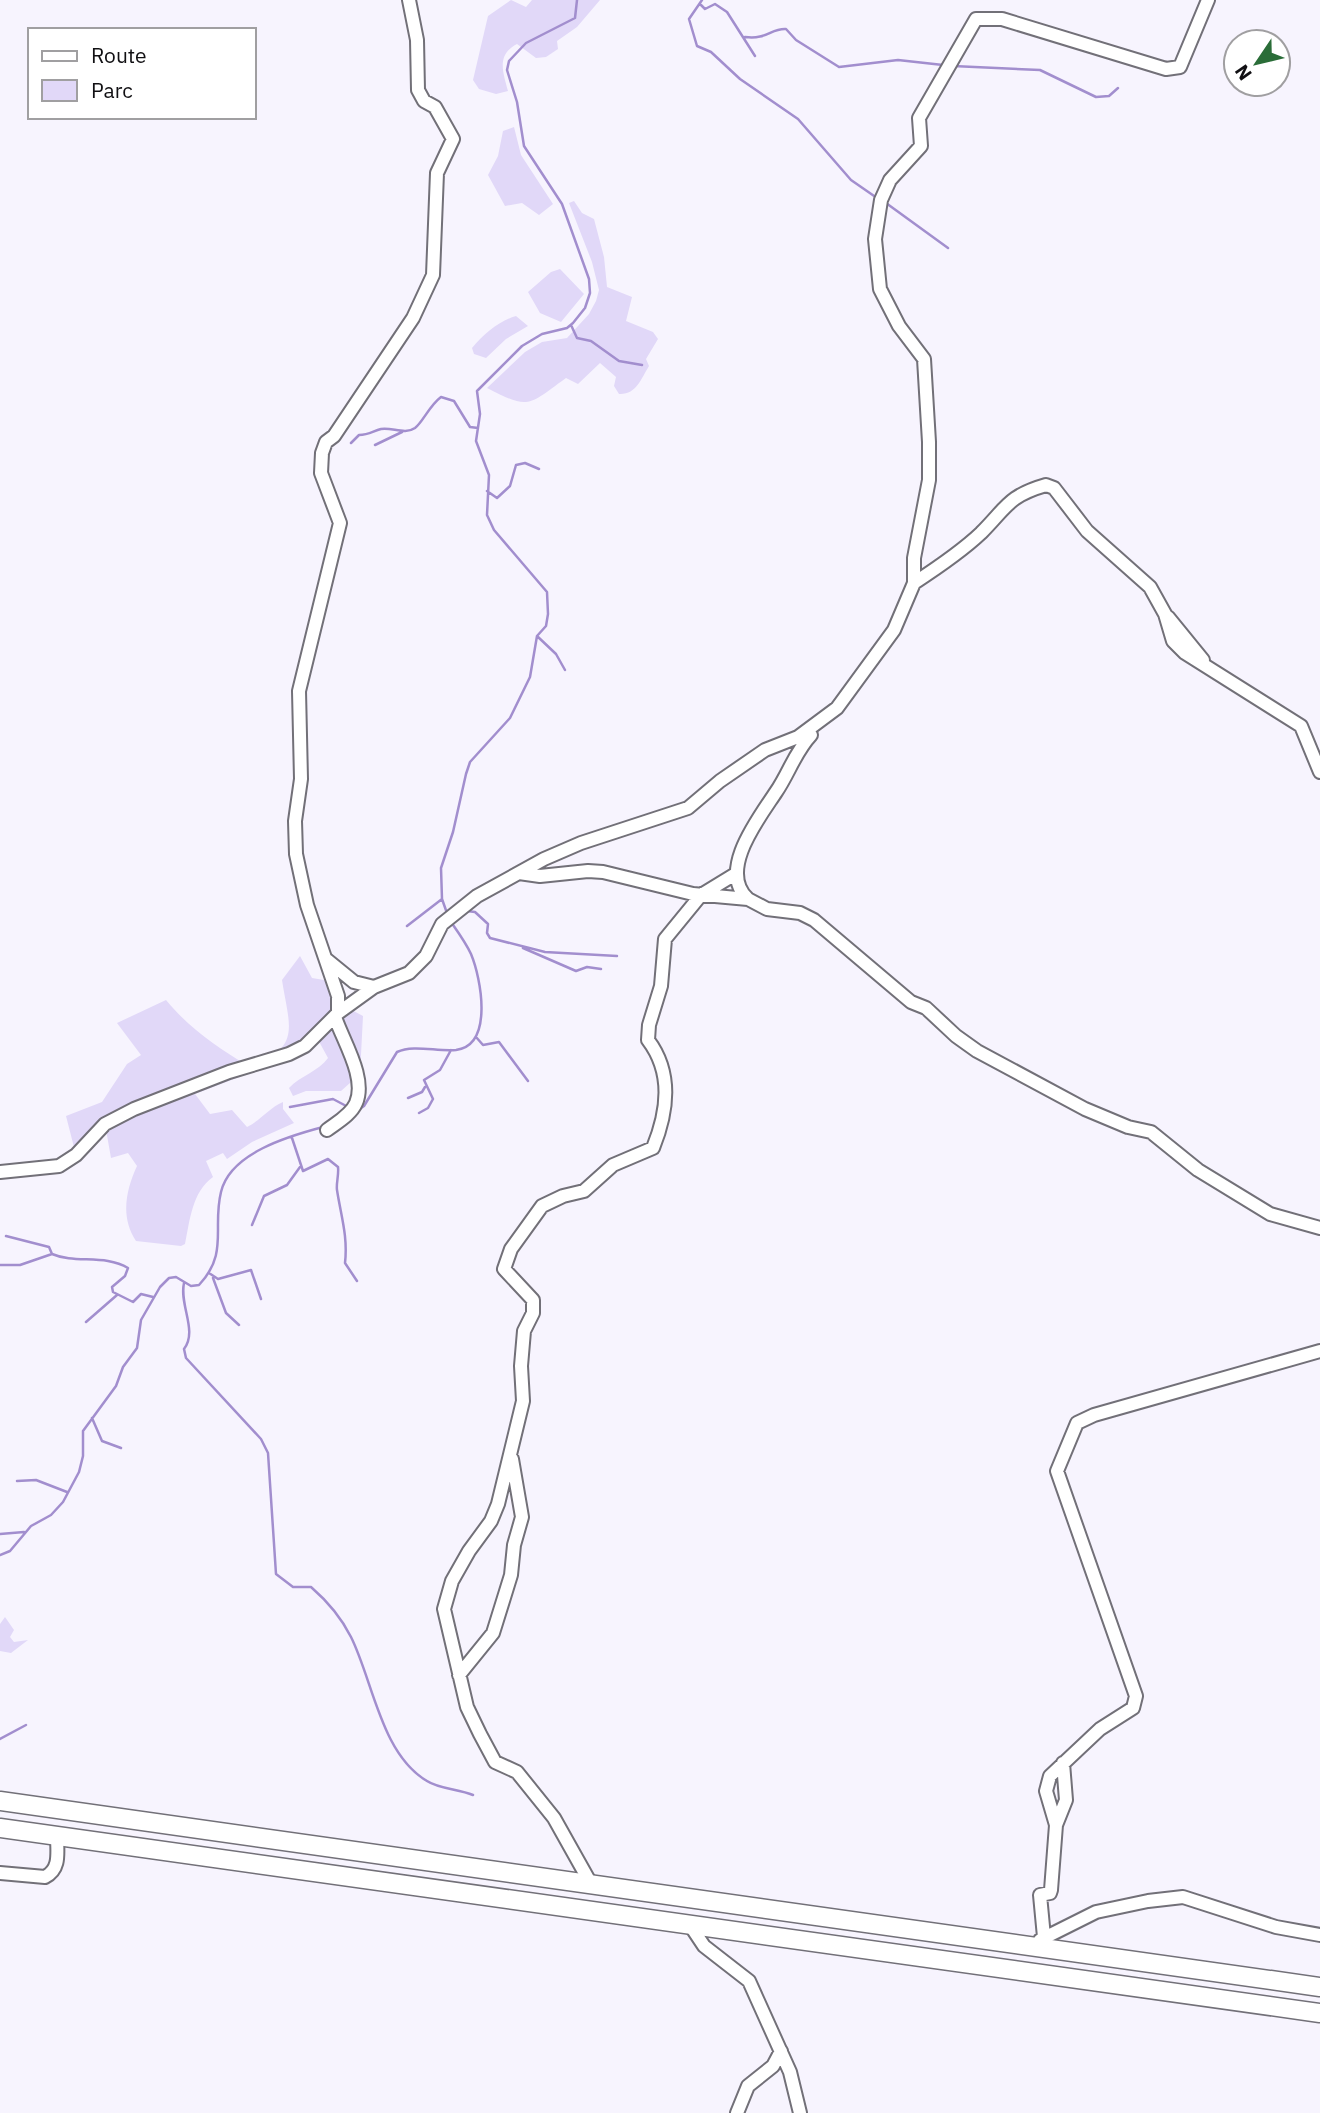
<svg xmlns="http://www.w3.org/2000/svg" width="1320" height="2113" viewBox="0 0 1320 2113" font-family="'IBM Plex Sans',sans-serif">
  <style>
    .green { fill: #e1d8f8 }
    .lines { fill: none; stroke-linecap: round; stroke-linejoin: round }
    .stream { stroke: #a28ece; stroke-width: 2.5 }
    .minor-casing { stroke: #727078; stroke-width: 16 }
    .highway-casing { stroke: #727078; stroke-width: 21 }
    .minor { stroke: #fff; stroke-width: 12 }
    .highway { stroke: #fff; stroke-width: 18 }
  </style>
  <rect width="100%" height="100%" fill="#f7f4fe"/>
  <path class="green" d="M 511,0 L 526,7 L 532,0 L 600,0 L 577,27 L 557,41 L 558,49 L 546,57 L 536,58 L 517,44 C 496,55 503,72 508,91 L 496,94 L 479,89 L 473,80 L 488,16 Z
    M 514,127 L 521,155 L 553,204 L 539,215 L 522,203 L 505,206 L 488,175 L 498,156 L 503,131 Z
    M 574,201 L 582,213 L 594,219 L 604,257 L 607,287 L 632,297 L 626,321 L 653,332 L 658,339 L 646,359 L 649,366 C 641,379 636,395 619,394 L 614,386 L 616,377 L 600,363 L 578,384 L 566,378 C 527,406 530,410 487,388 L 525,352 L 542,342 L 567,338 L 589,314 L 596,301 L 599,290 L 592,262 L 569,203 Z
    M 560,269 L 584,294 L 561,322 L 540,313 L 528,292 L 551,272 Z
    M 516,316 L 528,326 L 506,339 L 486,358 L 474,354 L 472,348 C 484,334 499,321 516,316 Z
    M 300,956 L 312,978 L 324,980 L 346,1007 L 363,1016 L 360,1074 L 341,1091 L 306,1091 L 293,1096 L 289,1088 C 300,1076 319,1071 328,1058 L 316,1036 L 283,1060 L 195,1094 L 210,1114 L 232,1110 L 247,1127 C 261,1120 269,1108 283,1102 L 283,1109 L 294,1123 L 252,1142 L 227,1159 L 223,1153 L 206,1161 L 213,1177 C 192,1192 190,1220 185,1244 L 181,1246 L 136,1241 C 120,1217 126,1190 137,1166 L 128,1153 L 111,1158 L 105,1124 L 76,1155 L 66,1116 L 102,1102 L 127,1064 L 141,1055 L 117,1023 L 166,1000 C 189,1028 217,1047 248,1066 C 303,1049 289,1026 282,980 Z
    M 5,1617 L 14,1630 L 10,1637 L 14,1642 L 28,1640 L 11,1653 L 0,1651 L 0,1624 Z"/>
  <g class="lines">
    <path class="stream" d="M 702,0 L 689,19 L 697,46 L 711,52 L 740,79 L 798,119 L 851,180 L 877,198
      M 701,5 L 705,9 L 715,4 L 727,12 L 755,56
      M 745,37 C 767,40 771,28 786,29 L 796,40 L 839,67 L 898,60 L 943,65
      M 953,66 L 1040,70 L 1096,97 L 1109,96 L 1118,88
      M 886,203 L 948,248
      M 571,325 L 577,338 L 591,341 L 619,361 L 642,365
      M 351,443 L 359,435 C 369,435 373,431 381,429 C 392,427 405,435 415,428 C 423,422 429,406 441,397 L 454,401 L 470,427 L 478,428
      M 375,445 L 402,432
      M 487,491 L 497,498 L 510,486 L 516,465 L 525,463 L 539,469
      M 537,636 L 556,654 L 565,670
      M 467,911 L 475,912 L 488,924 L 487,933 L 490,938 L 545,952 L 617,956
      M 448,916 L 442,899 L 441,868 L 453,832 L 466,774 L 470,762 L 510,718 L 530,677 L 537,636 L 546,626 L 548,614 L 547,592 L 494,530 L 487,515 L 489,475 L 476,441 L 480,414 L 477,391 L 522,346 L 542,334 L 567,328 L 573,323 L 585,308 L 590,293 L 589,279 L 562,204 L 524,146 L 517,102 L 507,70 L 509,61 L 526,43 L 575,18 L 577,0
      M 407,926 L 442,899
      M 523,948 L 576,971 L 587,967 L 601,969
      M 476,1037 L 483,1045 L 499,1042 L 528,1081
      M 408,1098 L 422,1092 L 425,1087
      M 290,1107 L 333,1099 L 350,1108
      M 357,1111 L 364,1106 L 397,1052 C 414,1044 437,1052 456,1050 C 494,1045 481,978 471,954 C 466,943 458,932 451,922
      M 419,1113 L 428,1108 L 433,1099 L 424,1080 L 440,1070 L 451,1050
      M 292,1138 L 303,1171 L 328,1159 L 338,1167 C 339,1175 336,1183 337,1190 C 341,1216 348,1236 345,1263 L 357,1281
      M 252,1225 L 264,1196 L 287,1185 L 300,1167
      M 6,1236 L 49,1247 L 52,1254
      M 0,1265 L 20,1265 L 52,1254 C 75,1264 105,1254 128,1268 L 125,1276 L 112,1287 L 113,1292 L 133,1302 L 141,1294 L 153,1297
      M 209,1273 L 218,1279 L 251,1270 L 261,1299
      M 213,1278 L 226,1313 L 239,1325
      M 184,1283 C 179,1305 198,1331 184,1349 L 186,1358 L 261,1439 L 268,1453 L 276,1574 L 293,1587 L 311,1587 C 326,1600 342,1619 351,1637 C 373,1681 381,1754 427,1781 C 439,1789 459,1789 473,1795
      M 86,1322 L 117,1295
      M 92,1418 L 102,1441 L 121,1448
      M 17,1481 L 36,1480 L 67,1492
      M 0,1534 L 24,1532
      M 0,1555 L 10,1551 L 31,1526 L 51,1515 L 63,1502 L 79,1472 L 83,1456 L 83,1431 L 116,1386 L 123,1367 L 137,1348 L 141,1320 L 160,1287 L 169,1278 L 176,1277 L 191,1286 L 199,1285 C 229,1253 212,1228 221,1192 C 230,1153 289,1136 323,1127
      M 0,1739 L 26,1725"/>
    <defs>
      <path id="minor" d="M 914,583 C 937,568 961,552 981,533 C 1007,507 1008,496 1046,485 L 1054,488 L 1087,531 L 1150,587 L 1165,614 L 1173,641 L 1185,653 L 1301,726 L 1320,772
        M 1168,617 L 1203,660
        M 519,873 L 540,876 L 588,871 L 603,872 L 693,894 L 748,899 L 767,909 L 800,913 L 814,920 L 911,1002 L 926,1008 L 956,1036 L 977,1051 L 1085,1109 L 1128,1127 L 1151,1132 L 1198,1170 L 1270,1214 L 1320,1228
        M 748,899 C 717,871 759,818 776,792 C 789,773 795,752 811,735
        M 327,960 L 354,982 L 374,987
        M 338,1013 L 374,987 L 409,973 L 426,956 L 442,924 L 477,896 L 544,859 L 581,843 L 688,808 L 720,781 L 765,750 L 798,737 L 837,708 L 894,630 L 914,583 L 914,558 L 929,480 L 929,442 L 924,359 L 899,326 L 880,289 L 875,239 L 881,200 L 890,180 L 921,146 L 919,118 L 976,19 L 1002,19 L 1166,69 L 1180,67 L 1208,0
        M 327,1130 C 336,1123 351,1115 356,1103 C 367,1078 343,1041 335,1017
        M 0,1172 L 59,1166 L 76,1155 L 105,1124 L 134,1109 L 229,1072 L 289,1054 L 305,1046 L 338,1013 L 338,996 L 307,905 L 296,854 L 295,821 L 301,779 L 299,691 L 340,523 L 321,473 L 322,453 L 326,442 L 334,436 L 413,318 L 433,275 L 437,173 L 453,139 L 435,107 L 424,101 L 418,90 L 417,40 L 409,0
        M 459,1675 L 493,1633 L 511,1575 L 514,1545 L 522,1517 L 512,1459
        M 1056,1825 L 1066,1800 L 1063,1763
        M 0,1873 L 45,1877 C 61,1869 57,1852 57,1836
        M 591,1884 L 554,1818 L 517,1772 L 495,1762 L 480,1734 L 467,1707 L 444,1609 L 452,1581 L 469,1551 L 491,1521 L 498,1504 L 523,1401 L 521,1366 L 524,1331 L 533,1313 L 533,1300 L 504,1269 L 511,1249 L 542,1206 L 563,1196 L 584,1191 L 613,1165 L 653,1148 C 668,1111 673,1073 648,1040 L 649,1025 L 661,986 L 665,939 L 701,895 L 737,873
        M 690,1925 L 704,1946 L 749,1981 L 790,2072 L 800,2113
        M 1044,1937 L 1040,1895 L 1050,1893 L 1051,1890 L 1056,1825 L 1046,1791 L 1050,1776 L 1100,1729 L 1133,1708 L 1136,1696 L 1057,1471 L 1077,1423 L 1094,1415 L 1320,1351
        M 1040,1940 L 1096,1912 L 1148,1901 L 1183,1897 L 1276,1927 L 1320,1935
        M 737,2113 L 748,2086 L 773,2066 L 781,2051"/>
      <path id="highway" d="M 0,1801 L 1320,1987
        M 0,1828 L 1320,2013"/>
    </defs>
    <use href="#minor" class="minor-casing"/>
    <use href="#highway" class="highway-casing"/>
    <use href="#minor" class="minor"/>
    <use href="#highway" class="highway"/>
  </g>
  <rect x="28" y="28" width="228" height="91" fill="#ffffff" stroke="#a09fa1" stroke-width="2"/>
  <rect x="42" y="51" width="35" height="10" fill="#ffffff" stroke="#a09fa1" stroke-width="2"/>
  <text x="91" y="63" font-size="21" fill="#111013">Route</text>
  <rect x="42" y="80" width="35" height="21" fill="#e1d8f8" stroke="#a09fa1" stroke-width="2"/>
  <text x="91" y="98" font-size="21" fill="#111013">Parc</text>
  <g transform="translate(1257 63) rotate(235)"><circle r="33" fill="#ffffff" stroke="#a09fa1" stroke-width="2"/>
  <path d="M0-5L12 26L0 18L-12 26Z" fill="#2a6d38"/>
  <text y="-10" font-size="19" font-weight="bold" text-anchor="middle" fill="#111013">N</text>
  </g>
</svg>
